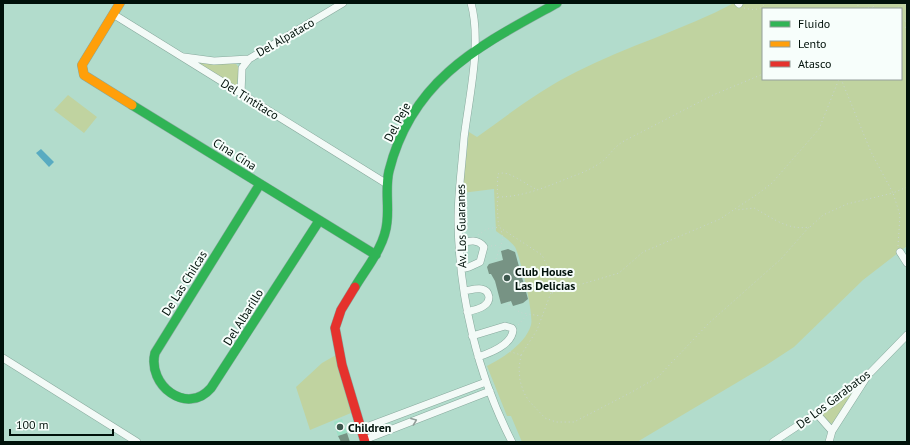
<svg xmlns="http://www.w3.org/2000/svg" width="910" height="445" viewBox="0 0 910 445" font-family="'PT Sans',sans-serif">
  <style>
    .built { fill: #9de0c6 }
    .green { fill: #c0d3a0; fill-rule: evenodd }
    .water { fill: #59abc1 }
    .building { fill: #779384 }
    .lines { fill: none; stroke-linecap: round; stroke-linejoin: round }
    .street-casing { stroke: #88a99d; stroke-width: 8 }
    .fast-casing { stroke: #88a99d; stroke-width: 10 }
    .slow-casing { stroke: #88a99d; stroke-width: 10 }
    .jam-casing { stroke: #88a99d; stroke-width: 10 }
    .path { stroke: #c7d5cf; stroke-width: 1; stroke-dasharray: 1 3; stroke-linecap: butt }
    .street { stroke: #f3faf7; stroke-width: 7 }
    .fast { stroke: #30b455; stroke-width: 9 }
    .slow { stroke: #ff9f0a; stroke-width: 9 }
    .jam { stroke: #e5322d; stroke-width: 9 }
    .oneway { stroke: #929d98 }
    .poi-dot { fill: #3e584e; stroke: #f7fefb; stroke-width: 1.5 }
    .labels { text-anchor: middle; dominant-baseline: central; stroke-width: 4; stroke-linejoin: round; paint-order: stroke }
    .street-label { font-size: 12px; fill: #00110a; stroke: #f7fefb }
    .poi-label { font-size: 12px; font-weight: bold; fill: #00110a; stroke: #f7fefb; text-anchor: start }
  </style>
  <rect width="100%" height="100%" fill="#b2dccc"/>
  <path class="built" d="M 342,419 L 347,433 L 338,436 L 334,422 Z"/>
  <path class="green" d="M 734,3 L 907,3 L 907,246 L 863,280 L 794,347 L 765,366 L 637,442 L 522,442 L 511,416 L 507,416 L 487,366 C 503,358 526,343 531,325 C 534,314 520,256 515,247 C 511,241 501,235 496,231 L 494,189 L 462,193 L 469,132 L 477,137 C 509,114 540,90 576,72 C 627,46 683,30 734,3 ZM 763,9 L 901,9 L 901,79 L 763,79 Z
    M 196,61 L 236,64 L 239,68 L 237,86 L 236,87 L 195,63 Z
    M 68,95 L 97,117 L 84,133 L 54,110 Z
    M 336,355 L 351,413 L 310,430 L 296,387 L 322,363 Z
    M 863,379 L 832,424 L 823,417 L 823,413 Z"/>
  <path class="water" d="M 41,149 L 54,162 L 49,167 L 36,153 Z"/>
  <path class="building" d="M 508,249 L 515,252 L 528,299 L 523,303 L 513,306 L 511,301 L 501,304 L 495,281 L 491,274 L 489,274 L 487,267 L 489,264 L 503,260 L 501,251 Z
    M 347,433 L 350,442 L 341,442 L 338,436 Z"/>
  <g class="lines">
    <defs>
      <path id="street" d="M 471,3 C 482,43 469,97 464,138 C 462,166 458,193 458,220 C 459,296 477,374 512,442
        M 738,3 L 739,4
        M 113,14 L 387,184
        M 184,57 L 214,61 L 249,59 L 343,3
        M 241,93 L 242,68 L 249,59
        M 459,243 C 468,241 478,238 484,247 L 480,262 L 469,267 L 461,269
        M 900,252 L 907,263
        M 464,291 C 472,290 487,284 489,297 C 489,300 488,303 485,305 C 481,309 473,310 467,312
        M 472,336 L 505,326 L 512,328 L 513,330 C 512,345 490,353 478,357
        M 3,358 L 137,442
        M 817,414 L 832,431
        M 361,429 L 486,382
        M 364,440 L 490,391
        M 773,442 L 834,402 L 871,372 L 907,335
        M 829,442 L 832,431 L 866,378"/>
      <path id="fast" d="M 132,105 L 376,255
        M 260,184 L 155,353 C 147,385 187,416 211,388 L 319,221
        M 355,287 C 367,267 385,246 387,222 C 389,206 385,187 389,171 C 412,78 481,45 557,3"/>
      <path id="slow" d="M 120,3 L 82,65 L 84,75 L 132,105"/>
      <path id="jam" d="M 355,287 L 341,310 L 335,328 L 342,365 L 365,442"/>
    </defs>
    <use href="#street" class="street-casing"/>
    <use href="#fast" class="fast-casing"/>
    <use href="#slow" class="slow-casing"/>
    <use href="#jam" class="jam-casing"/>
    <path class="path" d="M 871,3 L 875,9
      M 744,8 C 752,10 761,11 765,3
      M 855,9 L 860,3
      M 860,9 L 871,7 L 878,9
      M 894,9 L 907,4
      M 901,19 L 907,22
      M 901,28 L 907,27
      M 498,197 C 520,197 541,189 561,181 C 573,176 586,172 597,165 C 608,159 613,147 624,141 L 713,95 L 763,74
      M 499,226 C 497,221 497,182 498,174 C 508,169 526,185 536,189
      M 810,227 L 823,215 L 847,204 L 893,193 L 871,152 L 841,79
      M 478,235 L 487,229 L 499,227 L 542,255 L 555,282 L 537,330 L 521,355 L 508,351
      M 491,246 L 499,245
      M 898,246 L 900,215 L 893,193 L 907,187
      M 496,259 L 503,239 L 501,229
      M 555,282 L 571,288
      M 552,293 L 619,273 L 643,252 L 720,219 L 759,193 L 772,183 L 819,129 L 839,79
      M 509,304 L 510,307 L 522,313 L 541,316
      M 518,325 L 528,314
      M 521,355 L 519,368 L 520,381 L 524,393 L 529,401 L 545,418 L 556,422 L 574,422 L 630,393 L 658,377 L 709,323 L 781,259 L 809,227 C 788,231 771,217 754,208 L 736,210"/>
    <use href="#street" class="street"/>
    <use href="#fast" class="fast"/>
    <use href="#slow" class="slow"/>
    <use href="#jam" class="jam"/>
  </g>
  <defs><path id="oneway-chevron" d="M-2-3.5L2.5 0L-2 3.5" fill="none" stroke-width="1.6" stroke-linecap="round" stroke-linejoin="round"/></defs>
  <use class="oneway" href="#oneway-chevron" transform="translate(414 421) rotate(-21)"/>
  <g class="poi-dot">
    <circle cx="507" cy="278" r="4"/>
    <circle cx="340" cy="427" r="4"/>
  </g>
  <g class="labels">
    <g class="street-label">
      <text transform="translate(285 37) rotate(-30)">Del Alpataco</text>
      <text transform="translate(250 99) rotate(32)">Del Tintitaco</text>
      <text transform="translate(397 122) rotate(-62)">Del Peje</text>
      <text transform="translate(235 154) rotate(32)">Cina Cina</text>
      <text transform="translate(461 226) rotate(-91)">Av. Los Guaranes</text>
      <text transform="translate(184 283) rotate(-58)">De Las Chilcas</text>
      <text transform="translate(243 317) rotate(-58)">Del Albarillo</text>
      <text transform="translate(833 399) rotate(-37)">De Los Garabatos</text>
    </g>
    <g class="poi-label">
      <text x="515" y="271">Club House<tspan x="515" dy="14">Las Delicias</tspan></text>
      <text x="348" y="427">Children</text>
    </g>
  </g>
  <rect width="910" height="445" fill="none" stroke="#00110a" stroke-width="8"/>
  <rect x="762" y="8" width="140" height="72" fill="#f7fefb" stroke="#949f9b"/>
  <rect x="770" y="21" width="20" height="6" fill="#30b455" stroke="#949f9b"/>
  <text x="798" y="28" font-size="12" fill="#00110a">Fluido</text>
  <rect x="770" y="41" width="20" height="6" fill="#ff9f0a" stroke="#949f9b"/>
  <text x="798" y="48" font-size="12" fill="#00110a">Lento</text>
  <rect x="770" y="61" width="20" height="6" fill="#e5322d" stroke="#949f9b"/>
  <text x="798" y="68" font-size="12" fill="#00110a">Atasco</text>
  <path d="M10 429v6h103v-6" fill="none" stroke="#00110a" stroke-width="2"/>
  <text x="16" y="429" font-size="12" fill="#00110a" stroke="#f7fefb" stroke-width="3" paint-order="stroke">100 m</text>
</svg>
